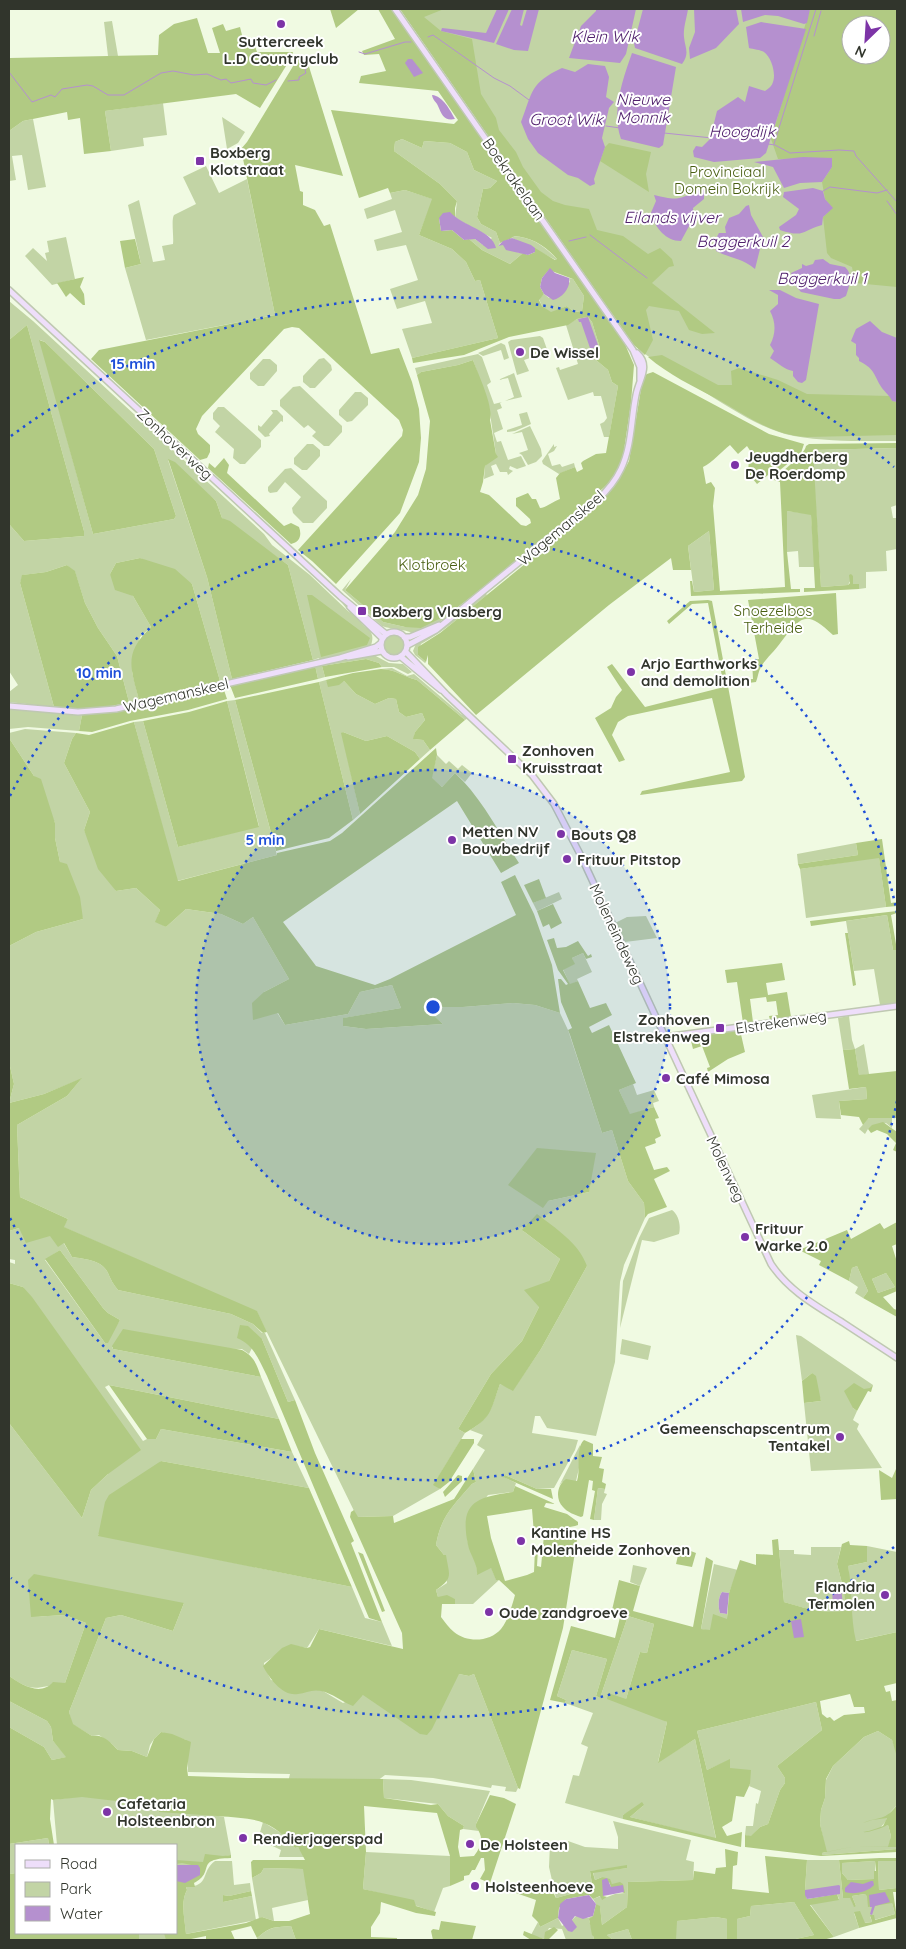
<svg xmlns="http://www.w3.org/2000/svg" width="906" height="1949" viewBox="0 0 906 1949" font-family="Quicksand,sans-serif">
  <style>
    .green { fill: #c2d4a5; fill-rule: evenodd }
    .forest { fill: #b1ca83; fill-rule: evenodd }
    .water { fill: #b590cf }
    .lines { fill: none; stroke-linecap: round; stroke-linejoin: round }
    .stream { stroke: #b590cf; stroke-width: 1 }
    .secondary-casing { stroke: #bfc8b2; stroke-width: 8 }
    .secondary { stroke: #eedefa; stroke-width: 5 }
    .ring { fill: none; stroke: #1d4ed8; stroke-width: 2.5; stroke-dasharray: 2.5 5 }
    .poi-dot { fill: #7d34a7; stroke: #fff; stroke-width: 2 }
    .labels { text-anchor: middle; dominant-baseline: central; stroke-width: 4; stroke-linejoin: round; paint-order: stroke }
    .poi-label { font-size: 15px; font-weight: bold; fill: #31352c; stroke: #fff; text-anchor: start }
    .park-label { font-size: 15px; fill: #495f12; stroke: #fff }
    .street-label { font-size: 15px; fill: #31352c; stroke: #fff }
    .water-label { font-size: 16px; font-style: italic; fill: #51216d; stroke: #fff }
    .centre { fill: #1d4ed8; stroke: #fff; stroke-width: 2.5 }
    .ring-label { font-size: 15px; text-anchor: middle; font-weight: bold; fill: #1d4ed8; stroke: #fff; stroke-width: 4; stroke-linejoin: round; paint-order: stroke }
  </style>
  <rect width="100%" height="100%" fill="#f0fae2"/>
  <path class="green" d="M 400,9 L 897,9 L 897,441 C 863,441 828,442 794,436 C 763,431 728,406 701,390 C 678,376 655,363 634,345 ZM 851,25 L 881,25 L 881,55 L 851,55 Z
    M 112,21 L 118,56 L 108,56 L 104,22 Z
    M 163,103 L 167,135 L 143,138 L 144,146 L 111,151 L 105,111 Z
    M 222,117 L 245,132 L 238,143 L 227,149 Z
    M 33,119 L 46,187 L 28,190 L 22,155 L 12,156 L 16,180 L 9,181 L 9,131 L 23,121 Z
    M 402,139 L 422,148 L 424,141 L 450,143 L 467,152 L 474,170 L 497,181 L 490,188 L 483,189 L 477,217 L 481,224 L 496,232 L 500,243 L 498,246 L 503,244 L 519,253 L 523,253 L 510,264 L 482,250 L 469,239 L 475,239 L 483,245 L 492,238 L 455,218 L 457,201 L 440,184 L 394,151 L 395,142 Z
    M 206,166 L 219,193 L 247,179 L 275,315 L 146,340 L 125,268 L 141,264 L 128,205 L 139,200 L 153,262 L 165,260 L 162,246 L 173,244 C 174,236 171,220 174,215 L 196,204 L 183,177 Z
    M 405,190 L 433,199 L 419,235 L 452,249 L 466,262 L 475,281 L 480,280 L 498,338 L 412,358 L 402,329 L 432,323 L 425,301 L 397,309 L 390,289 L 418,280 L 406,245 L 377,251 L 374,240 L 402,232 L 395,210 L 367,219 L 364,209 L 392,199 L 390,193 Z
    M 513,236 C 532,237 544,246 557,259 L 556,260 L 512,238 Z
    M 66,237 L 75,279 L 52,285 L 25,256 L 33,248 L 47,261 L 45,253 L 49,252 L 47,241 Z
    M 569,278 L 573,279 L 584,296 L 582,311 L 574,312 L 567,306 L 551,313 L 542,306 L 539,299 L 544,294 L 549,298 L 570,282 Z
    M 9,301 L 33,321 L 264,534 L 272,545 L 310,575 L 350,613 L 339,599 L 366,624 L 365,626 L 360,622 C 370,632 375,631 371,646 L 320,660 L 319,658 L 313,660 L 288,565 L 222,518 L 216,501 L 168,460 L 207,577 L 232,679 L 220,681 L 192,584 L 140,558 L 116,563 L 110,574 L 133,596 L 151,627 L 140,637 L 132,672 L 139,700 L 129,702 L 117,656 L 98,628 L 85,603 L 75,572 L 67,565 L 46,572 L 23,575 L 20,583 L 54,707 L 9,702 L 9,692 L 18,685 L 9,671 L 9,524 L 24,541 L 84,536 L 84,531 L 27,325 L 9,340 ZM 40,340 L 45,342 L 154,449 L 176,516 L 174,519 L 93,534 Z
    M 588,317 L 592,322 L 600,348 L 596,360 L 608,370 L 612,382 L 618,386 L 609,437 L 604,437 L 600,424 L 604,422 L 607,418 L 601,396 L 594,396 L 593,392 L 568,400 L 556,368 L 559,367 L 560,370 L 578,364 L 566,325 L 577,319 Z
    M 540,336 L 543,338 L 549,355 L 545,356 L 540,354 L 533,360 L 530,358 L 524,360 L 529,371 L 517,375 L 508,342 L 511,340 Z
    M 501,343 L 505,345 L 509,358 L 504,360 L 501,350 L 483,356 L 478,353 Z
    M 478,354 L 482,357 L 491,382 L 487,385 L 494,404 L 502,402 L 500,403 L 502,408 L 497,410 L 503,429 L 494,433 L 497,442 L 501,441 L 508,460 L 521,456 L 526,466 L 517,469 L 510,466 L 509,469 L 513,471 L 508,475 L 507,472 L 500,472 L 496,464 L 491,466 L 494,475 L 484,479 L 485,466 L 496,454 L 489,407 L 473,360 L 458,365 L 421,372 L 417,375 L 415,368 Z
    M 324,358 L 331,365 L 332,370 L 315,388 L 310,388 L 303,382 L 303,376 L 319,359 Z
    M 263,359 L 270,359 L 277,365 L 277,371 L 264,386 L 258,386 L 250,379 L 250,373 Z
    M 514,373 L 522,397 L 505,401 L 514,397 L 508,378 L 498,380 Z
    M 300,386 L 342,426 L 342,432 L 329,446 L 324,446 L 312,436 L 316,432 L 308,425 L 304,428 L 280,406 L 280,400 L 293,387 Z
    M 355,392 L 361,392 L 368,398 L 368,405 L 352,421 L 347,422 L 339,415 L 339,410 Z
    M 218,407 L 224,407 L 261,440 L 261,447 L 245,464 L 240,464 L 233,458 L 234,449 L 215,432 L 220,426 L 213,419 L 213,413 Z
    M 271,410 L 277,410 L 283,416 L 283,422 L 281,421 L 269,434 L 270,436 L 265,437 L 258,430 L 258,425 L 261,427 L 273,413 Z
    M 527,412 L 531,424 L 515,431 L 507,432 L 507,430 L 522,425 L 519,414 Z
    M 530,426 L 541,449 L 542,456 L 536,462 L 528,465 L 522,455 L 519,453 L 528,450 L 522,432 L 512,434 Z
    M 307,444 L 313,444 L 320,450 L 320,456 L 307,470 L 302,470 L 294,464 L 294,458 Z
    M 554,444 L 554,447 L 557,446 L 554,451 L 548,454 L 552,466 L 560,464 L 562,467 L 574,463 L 575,467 L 559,474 L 543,464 L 542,461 Z
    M 897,448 L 897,505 L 891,507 L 893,518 L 897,518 L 897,549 L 886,551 L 887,571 L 866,572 L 866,588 L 859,589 L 859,584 L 853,585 L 853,576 L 848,585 L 821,587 L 812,450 Z
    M 291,468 L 327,501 L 327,508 L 313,523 L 303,523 L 293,513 L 292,508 L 301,497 L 285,482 L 277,492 L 270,493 L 268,491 L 268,487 L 285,469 Z
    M 787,511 L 811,514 L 815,567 L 799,567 L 798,551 L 787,552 Z
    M 709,531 L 714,590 L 694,592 L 688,546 Z
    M 351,579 L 345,590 L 383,622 L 405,627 L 447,615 L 492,582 C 465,604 446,622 414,634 C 403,628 392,630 382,626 L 342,590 Z
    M 485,593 L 487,595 C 466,612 445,631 421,644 L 418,655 L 426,662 L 425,663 L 415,655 L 413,651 L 417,641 Z
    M384 645a10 10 0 1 1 20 0a10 10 0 1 1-20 0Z
    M 372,654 L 389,663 L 403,664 L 412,672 L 408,674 L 394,667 L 382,667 L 379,663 L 366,659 L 322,666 L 325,677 L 318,679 L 315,665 L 321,666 L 321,664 Z
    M 392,668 L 407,676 L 414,674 L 461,714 L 468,718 L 465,720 L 417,680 C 402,676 397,670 381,669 Z
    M 326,680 L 329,686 L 344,681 L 356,694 L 375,704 L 389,698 L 396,699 L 399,712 L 406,717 L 422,713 L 425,720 L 415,732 L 414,739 L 423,740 L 430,750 L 420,759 L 415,752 L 387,736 L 366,741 L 343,732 L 342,733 L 360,814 L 353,820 L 319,682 Z
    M 235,700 L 277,855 L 177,881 L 134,722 L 143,721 L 178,847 L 259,826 L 227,701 Z
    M 9,709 L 82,715 L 79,731 L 28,727 L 9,729 Z
    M 25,729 L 76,733 L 72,739 L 64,763 L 90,812 L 84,830 L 116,891 L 136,888 L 160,910 L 156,921 L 166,927 L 186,909 L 221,914 L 243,924 L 253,917 L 289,979 L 264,992 L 285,1025 L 348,1014 L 360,992 L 392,985 L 401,1008 L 344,1018 L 343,1026 L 366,1029 L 443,1024 L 423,1007 L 463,1007 L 513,1003 L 535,1005 L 560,1013 L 568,1030 L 602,1133 L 612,1130 L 628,1181 L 644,1203 L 645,1218 L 624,1265 L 620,1282 L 615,1362 L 596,1436 L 547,1428 L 540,1416 L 535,1416 L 532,1433 L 578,1440 L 575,1450 L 554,1488 L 537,1489 L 505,1475 L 504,1477 L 516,1483 L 513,1492 L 488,1495 C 474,1515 460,1526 471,1552 C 474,1559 478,1566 477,1574 L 491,1567 L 496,1579 L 499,1580 L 473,1604 L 455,1604 L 455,1599 L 438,1597 L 436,1590 L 447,1583 L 444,1555 L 436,1545 C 441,1516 453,1506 472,1484 L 476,1482 L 473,1469 L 485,1450 L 477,1445 L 483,1435 L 470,1430 C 491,1418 492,1405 500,1384 L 513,1390 L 541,1349 L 587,1266 L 522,1230 L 560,1259 L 549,1281 L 539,1307 L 522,1341 L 491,1374 L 458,1429 L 465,1433 L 434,1484 L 440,1489 L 393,1516 L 357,1517 L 257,1312 L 63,1227 L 68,1219 L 20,1197 L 17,1125 L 67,1096 L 81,1079 L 44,1094 L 9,1103 L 14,1084 L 9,1062 L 9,946 L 36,932 L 83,919 L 60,862 L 55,838 L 55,823 L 34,776 L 9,738 L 9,733 ZM 537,1149 L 589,1192 L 548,1201 Z
    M 437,755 L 446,764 L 449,761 L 458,769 L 462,765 L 472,773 L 465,782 L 455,773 L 442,787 L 431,778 Z
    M 856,843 L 858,855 L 798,864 L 797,854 Z
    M 879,857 L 886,907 L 806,918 L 800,869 Z
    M 559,892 L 562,899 L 537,911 L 533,903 Z
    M 887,915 L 893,950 L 897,950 L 897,1003 L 880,1005 L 874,969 L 854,971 L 846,921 Z
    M 646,916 L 657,938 L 625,942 L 615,923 L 627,917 Z
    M 583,953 L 592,972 L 577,979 L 578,981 L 570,985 L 563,969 L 574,964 L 572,958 Z
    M 849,1016 L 852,1040 L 855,1049 L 864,1044 L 869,1074 L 859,1076 L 855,1049 L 843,1050 L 838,1018 Z
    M 633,1084 L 637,1095 L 654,1090 L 659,1101 L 653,1103 L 654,1107 L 630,1115 L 619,1090 Z
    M 866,1087 L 867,1099 L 839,1101 L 841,1119 L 816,1118 L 812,1095 Z
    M 869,1118 L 892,1118 L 892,1128 L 886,1123 L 868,1129 L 865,1134 L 859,1129 Z
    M 672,1210 C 679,1215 681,1226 679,1234 L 654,1242 L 642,1240 L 620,1328 L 623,1281 L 639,1238 L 649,1218 Z
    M 19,1228 L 50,1235 L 63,1242 L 72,1257 C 85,1259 102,1260 108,1273 C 111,1280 113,1284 118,1290 L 231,1314 L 253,1324 L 262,1333 L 265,1333 L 295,1400 L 288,1402 L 262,1339 L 245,1341 L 252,1348 L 249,1354 L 242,1349 L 112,1347 L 113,1349 L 261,1377 L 279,1419 L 109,1385 L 105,1387 L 143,1441 L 147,1439 L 156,1439 L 161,1429 L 292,1452 L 309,1488 L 161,1461 L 98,1535 L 352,1587 L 365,1618 L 382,1622 L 392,1646 L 319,1629 L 307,1648 L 291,1645 L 264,1663 L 264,1666 L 271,1680 L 323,1691 L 343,1703 L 363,1695 L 459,1674 L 469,1676 L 474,1674 L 518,1788 L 516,1792 L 505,1791 L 506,1787 L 492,1785 L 491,1788 L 433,1778 L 385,1775 L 360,1794 L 281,1811 L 290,1774 L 188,1772 L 186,1740 L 161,1732 L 154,1739 L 150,1745 L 147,1757 L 132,1751 L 118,1750 L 112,1744 L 99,1735 L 92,1736 L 72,1724 L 69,1712 L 106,1618 L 121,1615 L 173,1631 L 184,1603 L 31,1617 L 65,1615 L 86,1623 L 65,1683 C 35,1687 35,1694 9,1676 L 9,1423 L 82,1518 L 91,1490 L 108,1474 L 23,1287 L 9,1283 L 9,1262 L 15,1264 L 15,1260 L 9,1259 L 9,1231 ZM 60,1250 L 103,1308 L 108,1313 L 120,1320 L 105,1343 L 45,1260 Z
    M 857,1266 L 868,1291 L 863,1298 L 855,1293 L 858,1287 L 849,1281 L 852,1268 Z
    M 886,1273 L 895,1287 L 878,1293 L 872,1279 Z
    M 796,1335 L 801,1336 L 873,1385 L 870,1389 L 864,1389 L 853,1408 L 857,1411 L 853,1420 L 859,1424 L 857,1429 L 882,1468 L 811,1471 L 804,1403 L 821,1401 L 812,1373 L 802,1381 Z
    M 622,1339 L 651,1346 L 648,1360 L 620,1354 Z
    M 580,1445 L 579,1468 L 576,1481 L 562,1482 L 559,1486 Z
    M 598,1488 L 605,1489 L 604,1493 L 607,1494 L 602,1504 L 601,1520 L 594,1520 Z
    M 867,1546 L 897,1552 L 897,1632 L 855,1641 L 852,1625 L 848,1566 L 867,1562 Z
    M 811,1547 L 841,1547 L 837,1564 L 844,1591 L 845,1612 C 820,1613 807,1609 784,1602 L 779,1550 L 794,1550 L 794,1554 L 811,1555 Z
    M 714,1564 L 738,1570 L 729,1593 L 722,1592 C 718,1597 718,1607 720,1613 L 727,1614 L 728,1619 L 710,1631 L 701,1629 Z
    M 633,1565 L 647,1568 L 640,1586 L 630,1582 Z
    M 628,1616 L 654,1624 L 647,1653 L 640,1652 L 626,1699 L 667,1722 L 658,1762 L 695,1739 L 716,1839 L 630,1817 L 644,1805 L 623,1815 L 623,1819 L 565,1803 L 573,1775 L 579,1776 L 588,1747 L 581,1744 L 593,1713 L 565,1703 L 566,1700 L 557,1696 L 572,1650 L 607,1659 L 596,1696 L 600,1698 Z
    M 9,1701 L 47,1721 L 51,1727 L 53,1741 L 67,1757 L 52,1760 L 44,1747 L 9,1727 Z
    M 816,1702 L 822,1730 L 777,1766 L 785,1778 L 785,1783 L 780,1790 L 768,1824 L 760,1827 L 751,1837 L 745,1835 L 746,1826 L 753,1826 L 756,1803 L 758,1804 L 761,1791 L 749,1786 L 750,1784 L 730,1768 L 730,1760 L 707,1770 L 697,1731 Z
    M 878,1731 L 892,1740 L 896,1750 L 897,1805 L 885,1818 L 887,1818 L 886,1821 L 881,1827 L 888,1825 L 891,1836 L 889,1847 L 897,1847 L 897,1849 L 822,1855 L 822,1853 L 826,1852 L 820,1824 L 821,1810 L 825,1798 L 826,1780 L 833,1766 L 864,1737 Z
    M 383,1779 L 411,1780 L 490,1791 L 476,1824 L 479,1831 L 463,1829 L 464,1826 L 448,1816 L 438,1804 L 384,1798 Z
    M 81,1796 L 163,1806 L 224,1817 L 231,1855 L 205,1860 L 204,1874 L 176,1885 L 176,1845 L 57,1845 L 53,1800 Z
    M 613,1821 L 691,1840 L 686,1860 L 694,1862 L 693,1880 L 628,1882 L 627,1907 L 602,1925 L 600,1907 L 596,1904 L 593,1899 L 601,1896 L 602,1899 L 615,1894 L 625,1893 L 602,1877 L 595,1880 L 593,1872 L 627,1868 L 590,1871 L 593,1891 L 574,1893 L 556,1898 L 549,1867 L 550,1844 L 566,1849 L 568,1841 L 585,1847 L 618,1849 L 618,1837 Z
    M 263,1822 L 286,1836 L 295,1848 L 298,1847 L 305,1857 L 279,1857 L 281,1850 L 258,1839 Z
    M 48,1838 L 49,1845 L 16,1845 L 16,1873 L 10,1874 L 9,1873 L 9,1844 Z
    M 366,1852 L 450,1856 L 450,1886 L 443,1888 L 434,1912 L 383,1894 L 363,1889 Z
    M 807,1860 L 839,1860 L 843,1898 L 850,1897 L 854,1906 L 856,1906 L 852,1896 L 865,1894 L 892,1903 L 895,1914 L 874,1920 L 870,1916 L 872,1922 L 864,1923 L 854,1913 L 859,1928 L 834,1937 L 810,1904 L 839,1899 L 837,1894 L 840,1893 L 805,1890 Z
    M 215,1861 L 232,1861 L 234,1885 L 250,1883 L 251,1891 L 229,1896 L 223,1895 L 223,1902 L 252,1896 L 256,1920 L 186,1934 C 185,1921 180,1902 187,1890 L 186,1887 C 211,1886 200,1872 215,1861 Z
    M 875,1861 L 875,1879 L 848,1880 L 842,1873 L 841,1863 Z
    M 878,1861 L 897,1861 L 897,1888 L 879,1890 Z
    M 264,1868 L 304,1869 L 308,1900 L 272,1908 L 274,1921 L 262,1917 L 259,1919 L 252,1878 L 261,1873 Z
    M 794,1902 L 814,1935 L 791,1940 L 737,1940 L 737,1919 L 750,1916 L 751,1906 Z
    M 576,1916 L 588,1918 L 593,1916 L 589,1920 L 594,1937 L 593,1940 L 566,1940 L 562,1929 L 549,1928 L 544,1939 L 531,1935 L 538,1922 L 540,1927 L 558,1918 L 562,1926 L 572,1920 Z
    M 716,1917 L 727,1919 L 727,1940 L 676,1940 L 676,1921 Z
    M 291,1926 L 296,1940 L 257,1940 L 257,1938 C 272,1926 272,1928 291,1926 Z
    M 628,1929 L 632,1940 L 613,1940 L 607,1935 Z
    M 139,1933 L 166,1933 L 166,1940 L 168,1940 L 139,1940 Z"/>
  <path class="forest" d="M 330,9 L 359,9 L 336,28 Z
    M 378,9 L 394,9 L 624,342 L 634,365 L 631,403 L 623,457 L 618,469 L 608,484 L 502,574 L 447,615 L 421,628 L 405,627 L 383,622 L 345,590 L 395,532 L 418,495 L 426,469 L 430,421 L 417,375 L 421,372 L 458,365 L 473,360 C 478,374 494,407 490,420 L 496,454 L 498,457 L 485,466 L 483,482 L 480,492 L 489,495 L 521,525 L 526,526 L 531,523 L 530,519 L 516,506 L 516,498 L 528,493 L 532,499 L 536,499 L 540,508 C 545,508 554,501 560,499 L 556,478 L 560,473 L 575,467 L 577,472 L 583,469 L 581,463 L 583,461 L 596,454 L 606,453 L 618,386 L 612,382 L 608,370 L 596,360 L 595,350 L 600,348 L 592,322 L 588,317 L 577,319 L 568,325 L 509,337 L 464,355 L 413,363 L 412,358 L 498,338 L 480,280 L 475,281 L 466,262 L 452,249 L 419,235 L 432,199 L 405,190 L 390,193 L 388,188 L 359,198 L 331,110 L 454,124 L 458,120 L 438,91 L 359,83 L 361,76 L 386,71 L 379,54 L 364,55 L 362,51 L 395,39 ZM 402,139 L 422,148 L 424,141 L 450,143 L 467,152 L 474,170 L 497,181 L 490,188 L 483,189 L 477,217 L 481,224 L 496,232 L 500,243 L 510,239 L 514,236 C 531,237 546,246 557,259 L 555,260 L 535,248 L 535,252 L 528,255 L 523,253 L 510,264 L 482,250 L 469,239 L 464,240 L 452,230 L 441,231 L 439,218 L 455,218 L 455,208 L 457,201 L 440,184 L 394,151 L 395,142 ZM 549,270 L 573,279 L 584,296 L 582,311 L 574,312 L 567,306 L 551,312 L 542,306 L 539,300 L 544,294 L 540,287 L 542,278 Z
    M 400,9 L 444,9 L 424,17 L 441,31 L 472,39 L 481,94 L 496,118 L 499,130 L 516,152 L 523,167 L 541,192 L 553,201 L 565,205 L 589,209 L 597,230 L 623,236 L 648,254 L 660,248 L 672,259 L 674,266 L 669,267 L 652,283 L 715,333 L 702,334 L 689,330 L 679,311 L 649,306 L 646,310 L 653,340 L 645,355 L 634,345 Z
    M 810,9 L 897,9 L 897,287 L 855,283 L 852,267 L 831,258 L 827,253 L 823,217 L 832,208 L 825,199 L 822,182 L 832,167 L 832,158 L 778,159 L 771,139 ZM 851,25 L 881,25 L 881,55 L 851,55 Z
    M 197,18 L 208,53 L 220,53 L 212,28 L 223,24 L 226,31 L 240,27 L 243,39 L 253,40 L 257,52 L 293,52 L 291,58 L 260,108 L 236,94 L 105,111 L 111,151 L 84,154 L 80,118 L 68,120 L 67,112 L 23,121 L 9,131 L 9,58 L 158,55 L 159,35 L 174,24 Z
    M 303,56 L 306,57 L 343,176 L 295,165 L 300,191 L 303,192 L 303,205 L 315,210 L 324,226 L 330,224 L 371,354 L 399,348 L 412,382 L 419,409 L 421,438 L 419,462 L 400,513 L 336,584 L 312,561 L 298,550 L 402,436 L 403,430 L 399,420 L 299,328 L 292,327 L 284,329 L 202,416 L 196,429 L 198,434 L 210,445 L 210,452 L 207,458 L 200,460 L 91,359 L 99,350 L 275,315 L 241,149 L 247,142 L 298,58 Z
    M 609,143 L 651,152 L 646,174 L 649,192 L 600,161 L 605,147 Z
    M 135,239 L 141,264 L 125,268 L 120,241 Z
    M 84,277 L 80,287 L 84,294 L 85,305 L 83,305 L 70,293 L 66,297 L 57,283 Z
    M 27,325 L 84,531 L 84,536 L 24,541 L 9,524 L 9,340 Z
    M 39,340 L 45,342 L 154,449 L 176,516 L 174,519 L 93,534 Z
    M 662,355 L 718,385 L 732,385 L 731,371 L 739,368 L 778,380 L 807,394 L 890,396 L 892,401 L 897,402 L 897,435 L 807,437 C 773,436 746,415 717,399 C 693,386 669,375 648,357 Z
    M 653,372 L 769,434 L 804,444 L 801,453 L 770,478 L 768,475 L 757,484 L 748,473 L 749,459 L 753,455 L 747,446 L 738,454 L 730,445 C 721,452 713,462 703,467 L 706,484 L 711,482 L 715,488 L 713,506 L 720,591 L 785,587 L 780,482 L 774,480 C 782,470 804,456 806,446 L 809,444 L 897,443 L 897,448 L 813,450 L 821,587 L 848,585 L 850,583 L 849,575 L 851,574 L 853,576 L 853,584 L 859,584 L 859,589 L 804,592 L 804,588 L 815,588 L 811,515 L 787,511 L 787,552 L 791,589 L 800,589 L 800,592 L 691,596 L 690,581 L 692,581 L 694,592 L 714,590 L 709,531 L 688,546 L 691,570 L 673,570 L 671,558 L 609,605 L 476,715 L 428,664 L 428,655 L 426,662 L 418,655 L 418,647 L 440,633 L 460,617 C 491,591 522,567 553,541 C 582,517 612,496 629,461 L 643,377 L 647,374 Z
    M 224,458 L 229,465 L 227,473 L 284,526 L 291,523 L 299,527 C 302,535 300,542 291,544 L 208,468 L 209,463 L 215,468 Z
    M 168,459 L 175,462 L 216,501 L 222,518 L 230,521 L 288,565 L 313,660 L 232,679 L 207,577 Z
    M 140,558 L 175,569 L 192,584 L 220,681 L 139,700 C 130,666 124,653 151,627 L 133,596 L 115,590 L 110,574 L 116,563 Z
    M 67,565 L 75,571 L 85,603 L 98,628 L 117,656 L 129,702 C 100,710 84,709 54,707 L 20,583 L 22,575 L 46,572 Z
    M 836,593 L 838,634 L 833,635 C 806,609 801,616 781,642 C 775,651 766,658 761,667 C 758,672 758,677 756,682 L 733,685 L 732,680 L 753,679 L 752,660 L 759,659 L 748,600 Z
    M 307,595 L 312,595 L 370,638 L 367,645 L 321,657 Z
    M 708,600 L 712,601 L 745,777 L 742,781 L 640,795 L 642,791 L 647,790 L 730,772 L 712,698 L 628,716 L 618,722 L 612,735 L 625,760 L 619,762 L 595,718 L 611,708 L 616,697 L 622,690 L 607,667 L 612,664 L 645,707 L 724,687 L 708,603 L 692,604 L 669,624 L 667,621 L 690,601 Z
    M 366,659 L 379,663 L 382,667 L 325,677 L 322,666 Z
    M 315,665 L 318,679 L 235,698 L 230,685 Z
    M 381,669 C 397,670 402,676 417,680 L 465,720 L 430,750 L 423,740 L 413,739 L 415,732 L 425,720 L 422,713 L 406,717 L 399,712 L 396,699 L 389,698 L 375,704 L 356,694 L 344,681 L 339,685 L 328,687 L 326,680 L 353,673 Z
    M 319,682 L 353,820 L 329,838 L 276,851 L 235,700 Z
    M 223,687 L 227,699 L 188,710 L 130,721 L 92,732 L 79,731 L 82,715 L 125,710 Z
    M 227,701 L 259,827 L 178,847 L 143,721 L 189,712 Z
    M 134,722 L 178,881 L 277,855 L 277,853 L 330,841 L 342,833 L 436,748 L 437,755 L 432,778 L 442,787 L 455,773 C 482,798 499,833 519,863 L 501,873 L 457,801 L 283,922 L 316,966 L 375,985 L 390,979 L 516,915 L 501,882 L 515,875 L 534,914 L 552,965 L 560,1013 L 535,1005 L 513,1003 L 463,1007 L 424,1007 L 443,1024 L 366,1029 L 343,1026 L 343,1018 L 401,1008 L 392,985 L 360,992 L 348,1014 L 285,1025 L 278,1013 L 253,1020 L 252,1003 L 264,992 L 289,979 L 253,917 L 243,924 L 221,914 L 186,909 L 166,927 L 155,922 L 160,910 L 136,888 L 116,891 L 98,869 L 84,830 L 90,812 L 64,763 L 72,739 L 76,733 L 89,735 Z
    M 343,732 L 366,741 L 387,736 L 415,752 L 420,759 L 360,814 L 341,733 Z
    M 9,738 L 34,776 L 41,779 L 55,823 L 55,838 L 60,862 L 67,864 L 80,897 L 83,919 L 36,932 L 9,946 Z
    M 882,839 L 891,903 L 897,902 L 897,906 L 886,907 L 879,858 L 800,869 L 798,864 L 858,855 L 856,843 Z
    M 539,879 L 546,898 L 533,903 L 524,885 Z
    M 553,904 L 562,923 L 551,929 L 549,924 L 543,927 L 537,911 Z
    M 897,911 L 897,913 L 891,915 L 897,950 L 893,950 L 887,915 L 811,926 L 810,921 Z
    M 845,933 L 848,933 L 856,985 L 853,986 Z
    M 554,938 L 557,948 L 566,947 L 578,941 L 588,956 L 591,954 L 592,957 L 586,959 L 583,953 L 572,958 L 575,964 L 563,970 L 570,984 L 578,981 L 590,1008 L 606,1003 L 612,1015 L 589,1027 L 592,1033 L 609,1025 L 636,1083 L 619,1090 L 630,1114 L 654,1107 L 659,1118 L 655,1119 L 661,1136 L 655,1139 L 656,1143 L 645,1147 L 654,1170 L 667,1167 L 670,1171 L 654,1179 L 667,1207 L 648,1214 L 645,1218 L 644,1203 L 628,1181 L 612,1130 L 602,1133 L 570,1035 L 568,1030 L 572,1028 L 561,1002 L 558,979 L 561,979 L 566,985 L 568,984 L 558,970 L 547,940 Z
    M 782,963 L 785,980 L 766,983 L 768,995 L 787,992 L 791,1017 L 770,1020 L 769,1016 L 778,1015 L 776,1001 L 767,1002 L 766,997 L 750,999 L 753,1022 L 743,1023 L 737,982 L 727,983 L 725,970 Z
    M 740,1030 L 745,1052 L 728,1059 L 708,1072 L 707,1068 L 710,1067 L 702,1046 L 693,1049 L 690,1037 Z
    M 855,1049 L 859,1075 L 897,1071 L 897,1118 L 869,1118 L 863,1125 L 859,1117 L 841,1115 L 839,1101 L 867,1099 L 866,1087 L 849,1089 L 843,1050 Z
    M 9,1062 L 14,1084 L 9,1103 L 44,1094 L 82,1078 L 67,1096 L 17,1125 L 20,1197 L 68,1219 L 64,1227 L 257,1311 L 267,1332 L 263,1333 L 253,1324 L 231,1314 L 118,1290 C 113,1284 111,1280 108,1273 C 102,1260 85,1259 72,1257 L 64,1243 L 58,1247 L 50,1236 L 26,1243 L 19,1228 L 9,1231 Z
    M 883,1122 L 897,1132 L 897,1152 L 893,1150 L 896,1143 L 887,1134 L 877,1130 L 871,1133 L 868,1129 L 872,1125 Z
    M 537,1148 L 596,1153 L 589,1192 L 548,1201 L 543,1208 L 508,1185 Z
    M 537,1214 C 556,1229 578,1242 587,1266 L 541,1349 L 513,1391 L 500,1384 C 490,1412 492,1418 465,1433 L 458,1429 L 491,1374 L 522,1341 L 539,1307 L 524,1290 L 549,1281 L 560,1259 L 522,1230 Z
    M 897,1222 L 897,1244 L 892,1246 L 897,1262 L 897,1291 L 883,1297 L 894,1309 L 897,1310 L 897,1317 L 863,1298 L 868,1291 L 857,1266 L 852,1268 L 849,1281 L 819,1265 L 821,1261 L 799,1250 L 847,1230 L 851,1239 L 880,1223 L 884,1229 ZM 886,1273 L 895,1287 L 878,1293 L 872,1279 Z
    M 60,1250 L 103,1308 L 108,1313 L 120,1320 L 108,1343 L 105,1343 L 45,1259 Z
    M 9,1283 L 23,1287 L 32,1297 L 141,1450 L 108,1474 L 91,1490 L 82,1518 L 9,1423 Z
    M 240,1325 L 248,1326 L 262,1339 L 288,1402 L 295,1400 L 315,1453 L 354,1541 L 351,1543 L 382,1622 L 369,1618 L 267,1376 C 259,1360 254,1345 237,1338 Z
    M 123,1329 L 242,1350 C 254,1356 257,1365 261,1377 L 113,1349 L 112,1346 Z
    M 812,1373 L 816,1376 L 821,1401 L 804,1403 L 802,1381 Z
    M 854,1383 L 864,1389 L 870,1388 L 873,1385 L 871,1392 L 868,1391 L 857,1411 L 853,1408 L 844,1391 Z
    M 109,1385 L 279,1419 L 292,1452 L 161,1429 L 156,1439 L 147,1439 Z
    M 461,1439 L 474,1439 L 474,1443 L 449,1482 L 440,1489 L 433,1485 Z
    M 584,1440 L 593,1444 L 593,1456 L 602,1457 L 599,1468 L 604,1469 L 602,1482 L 606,1484 L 605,1489 L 598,1488 L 594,1520 L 590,1519 L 595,1491 L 592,1490 L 593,1481 L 589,1480 L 583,1516 L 581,1517 C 575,1515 567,1512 563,1507 C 555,1499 557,1485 566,1479 L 577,1481 C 581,1469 575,1448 584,1440 Z
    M 161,1461 L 309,1488 L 352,1587 L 98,1536 L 105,1502 L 109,1495 Z
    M 473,1469 L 476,1482 L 472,1484 C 453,1506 441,1516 436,1545 L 444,1555 L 446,1555 C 449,1575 454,1578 436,1590 L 438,1597 L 447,1595 L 455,1599 L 455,1604 L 442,1604 L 441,1617 C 445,1622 449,1628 454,1632 C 467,1643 490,1642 501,1629 C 508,1620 512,1606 515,1595 L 499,1580 L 496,1580 L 491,1568 L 477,1575 C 478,1564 470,1555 468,1545 C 459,1502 476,1497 513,1492 L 515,1486 L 555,1504 L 546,1503 L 544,1507 L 567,1514 L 578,1522 L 578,1525 L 575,1526 L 534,1534 L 532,1509 L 487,1516 L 491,1538 L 505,1581 L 527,1575 L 534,1572 L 535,1549 L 538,1549 L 537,1566 L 541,1567 L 544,1535 L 574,1530 L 577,1530 L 578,1533 L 563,1628 L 520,1789 L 518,1788 L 474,1674 L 469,1676 L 459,1674 L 432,1729 L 427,1735 L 420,1734 L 363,1695 L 353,1706 C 342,1702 332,1693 321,1691 C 312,1689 306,1693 298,1694 C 283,1697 269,1678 263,1666 L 282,1648 L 291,1644 L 307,1648 L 310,1647 L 319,1629 L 403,1649 L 402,1633 L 350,1517 L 351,1512 L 354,1510 L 358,1517 L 393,1516 L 394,1523 L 454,1499 Z
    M 896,1469 L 897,1470 L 897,1499 L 881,1500 L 879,1470 L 892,1478 Z
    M 458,1475 L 462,1476 L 462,1481 L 445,1497 L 443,1492 Z
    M 505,1475 L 537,1489 L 551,1489 L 553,1499 L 503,1477 Z
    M 778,1539 L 784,1602 C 804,1608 823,1614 845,1611 L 844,1591 L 837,1564 L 842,1544 L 849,1541 L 850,1545 L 867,1546 L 867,1562 L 848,1566 C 853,1591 850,1616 856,1641 L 897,1632 L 897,1683 L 884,1686 L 886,1692 L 890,1691 L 892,1701 L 897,1700 L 897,1757 L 892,1740 L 878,1731 L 864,1737 L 833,1766 L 826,1779 L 825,1798 L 821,1810 L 820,1824 L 827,1852 L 856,1846 L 888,1847 L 891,1836 L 888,1825 C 882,1828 868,1833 863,1832 L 863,1823 C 880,1816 885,1821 897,1805 L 897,1847 L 856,1846 L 826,1852 L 822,1853 L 822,1855 L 897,1849 L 897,1852 L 821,1856 L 745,1847 L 745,1835 L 751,1836 L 760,1827 L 768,1824 L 780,1790 L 785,1783 L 785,1778 L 777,1766 L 822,1730 L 816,1702 L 697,1731 L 707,1770 L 730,1759 L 730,1768 L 751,1770 L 750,1784 L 744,1797 L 736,1796 L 732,1821 L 722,1827 L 727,1836 L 742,1832 L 741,1847 L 623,1819 L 623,1815 L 642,1802 L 644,1805 L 630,1817 L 716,1838 L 695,1739 L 658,1763 L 667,1722 L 607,1699 L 608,1693 L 626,1699 L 640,1652 L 647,1653 L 654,1624 L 628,1616 L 600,1698 L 596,1696 L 607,1659 L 572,1650 L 557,1696 L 566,1700 L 565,1703 L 550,1700 L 571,1626 L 615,1638 L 621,1613 L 612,1610 L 619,1580 L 640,1586 L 633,1611 L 693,1627 L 706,1557 L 713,1561 L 701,1629 L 710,1630 L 713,1614 L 727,1619 L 729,1593 L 740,1560 L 756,1565 L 756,1554 L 773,1555 L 772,1540 ZM 850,1694 L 854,1707 L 864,1707 L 865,1713 L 844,1715 L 834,1721 L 830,1717 L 827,1718 L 822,1714 L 820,1701 ZM 887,1818 L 883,1826 C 879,1828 866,1832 863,1832 L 863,1823 L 872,1820 Z
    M 680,1547 L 696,1553 L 692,1567 L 676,1564 Z
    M 358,1552 L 363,1554 L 385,1611 L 382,1612 Z
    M 34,1574 L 184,1603 L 173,1631 L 121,1615 L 106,1618 L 69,1712 L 73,1724 L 92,1736 C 104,1734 110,1742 118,1750 L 132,1751 L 147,1757 L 154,1739 L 161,1732 L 172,1734 L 191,1742 L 187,1768 L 188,1776 L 248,1778 L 383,1779 L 384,1798 L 431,1805 L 438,1804 L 448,1816 L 464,1826 L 463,1829 L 460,1830 L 458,1847 L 460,1857 L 474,1856 C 482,1846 484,1837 476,1827 L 476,1824 L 490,1795 L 504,1798 L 516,1804 L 490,1883 L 480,1879 L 485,1870 L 484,1858 L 481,1858 L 475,1870 L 472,1870 L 469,1875 L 464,1876 L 464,1880 L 450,1886 L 450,1856 L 437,1813 L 364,1806 L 366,1852 L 363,1889 L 414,1900 L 416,1906 L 436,1912 L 435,1916 L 416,1913 L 381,1902 L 380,1913 L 371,1927 L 371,1937 L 397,1938 L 397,1940 L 296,1940 L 291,1926 C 271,1928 272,1926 257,1938 L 251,1926 L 231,1931 L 235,1940 L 206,1940 L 206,1936 L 186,1940 L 166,1940 L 164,1933 L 176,1933 L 176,1877 L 196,1866 L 182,1863 L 176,1864 L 176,1860 L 203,1862 L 205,1854 L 223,1856 L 231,1855 L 231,1858 C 193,1859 217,1871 194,1883 L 195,1887 L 186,1887 L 187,1890 C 180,1902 185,1920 186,1934 L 246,1923 L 262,1917 L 274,1921 L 289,1921 L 310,1914 L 303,1869 L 264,1868 L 261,1873 L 252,1878 L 251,1862 L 253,1860 L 305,1860 L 298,1847 L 295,1848 C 270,1817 253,1819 217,1816 C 198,1815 178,1813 159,1812 L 159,1806 L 82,1797 L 53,1800 L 51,1799 L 50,1819 L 54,1845 L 49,1845 L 48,1838 L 9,1844 L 9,1727 L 44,1747 L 52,1760 L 66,1757 L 53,1741 L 51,1727 L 47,1721 L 9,1701 L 9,1676 C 21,1684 40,1697 53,1682 L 65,1683 L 86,1623 L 65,1615 L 31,1617 L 28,1580 Z
    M 725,1849 L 738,1852 L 737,1865 L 733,1866 L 732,1889 L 769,1893 L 765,1856 L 807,1860 L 805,1890 L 807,1899 L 837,1894 L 839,1900 L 810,1905 L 834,1937 L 823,1940 L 791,1940 L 814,1935 L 794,1902 L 751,1906 L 750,1916 L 737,1919 L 737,1940 L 727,1940 L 727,1919 L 716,1917 L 677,1921 L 676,1940 L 632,1940 L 628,1929 L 607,1935 L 613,1940 L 593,1940 L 594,1937 L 592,1935 L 589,1919 L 593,1916 L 596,1904 L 600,1906 L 602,1925 L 627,1907 L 628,1882 L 693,1880 L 694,1871 L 715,1874 L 716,1868 L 726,1867 Z
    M 880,1858 L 897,1858 L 897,1861 L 878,1861 L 879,1890 L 897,1888 L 897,1892 L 893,1892 L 897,1918 L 859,1928 L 854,1912 L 860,1911 L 865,1923 L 872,1922 L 870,1915 L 874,1915 L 875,1920 L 895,1914 L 892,1903 L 868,1907 L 867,1896 L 865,1894 L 852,1896 L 856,1906 L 854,1907 L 850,1898 L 843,1898 L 839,1860 ZM 875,1861 L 876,1871 L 874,1871 L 874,1879 L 848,1880 L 842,1873 L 842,1863 Z
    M 627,1865 L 627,1868 L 593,1873 L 595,1880 L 602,1877 L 610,1879 L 612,1884 L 620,1882 L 623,1884 L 625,1893 L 622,1893 L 624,1892 L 611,1887 L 609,1882 L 603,1896 L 607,1897 L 602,1900 L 600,1896 L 593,1899 L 589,1895 L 566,1899 L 559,1908 L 558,1918 L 540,1927 L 538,1922 L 532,1916 L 536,1900 L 513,1892 L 515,1885 L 527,1889 L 529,1885 L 554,1894 L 556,1898 L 574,1893 L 593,1891 L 590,1871 Z
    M 9,1873 L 10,1874 L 16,1873 L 16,1933 L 139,1933 L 139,1940 L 9,1940 Z
    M 251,1891 L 252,1896 L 223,1902 L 223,1895 L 229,1896 Z
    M 441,1921 L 476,1926 L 472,1940 L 433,1940 L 431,1931 L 433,1929 L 439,1930 Z
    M 554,1927 L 558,1930 L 548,1940 L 531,1940 L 523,1935 L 524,1931 L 544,1939 L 545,1932 Z"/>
  <path class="water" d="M 497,9 L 509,9 L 494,43 L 441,31 L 442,28 L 486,33 Z
    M 512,9 L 524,9 L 520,25 L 522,26 L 527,9 L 539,9 L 528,51 L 514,50 L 496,44 Z
    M 596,9 L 636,9 L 626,54 L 620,63 L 569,58 L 581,26 L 596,11 Z
    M 643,9 L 688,9 C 687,17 683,28 684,37 C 685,48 690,53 682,64 L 635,48 L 634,43 Z
    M 694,9 L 736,9 L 739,24 L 716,48 L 690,59 L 689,48 L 695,32 Z
    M 741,9 L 810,9 L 807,23 L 804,24 L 778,16 L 765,15 L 743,22 Z
    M 761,22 L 806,29 L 766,153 L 760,158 L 714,162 L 694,157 L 693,151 L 696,146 L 702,147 L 710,139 L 717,111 L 738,97 L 745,102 L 749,86 L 765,91 C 769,88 772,86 773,82 C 776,74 772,58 764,52 C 761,50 753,49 749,48 L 746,27 Z
    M 632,53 L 676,67 L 663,145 L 659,148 L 621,139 C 611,111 623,79 632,53 Z
    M 408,59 L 412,59 L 423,73 L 414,77 L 405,63 Z
    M 588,64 L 605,66 L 609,77 L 606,97 L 614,102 L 609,108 L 602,138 L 605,147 L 594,179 L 595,184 L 590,186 L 578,178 L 568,175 L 538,153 L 528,139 L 521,122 C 533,91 530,83 562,68 L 575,72 Z
    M 432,95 C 443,96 450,110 455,119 C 444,121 442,115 438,106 C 436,101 433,101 432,95 Z
    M 803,157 L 832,158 L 832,167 L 822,182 L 800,183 L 784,188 L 773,167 L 754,162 Z
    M 813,188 L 823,191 L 825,199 L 833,208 L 823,217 L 822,225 C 801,231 805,238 780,230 L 779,227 L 796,215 L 799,209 L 783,197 L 784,192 Z
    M 698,190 L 704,190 L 704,199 L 693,208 L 694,217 L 681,241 C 665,241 657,228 650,215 L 656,201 L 654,195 C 675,200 678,201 698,190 Z
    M 749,205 L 751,215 L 763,237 L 755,269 C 740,257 732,259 716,251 L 715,240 L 719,233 L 726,233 L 725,227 L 729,218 L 739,214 L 746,206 Z
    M 450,212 C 462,226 492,230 496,248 L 488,249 L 475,239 L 464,240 L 452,230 L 441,231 L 439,218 L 443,213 Z
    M 512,238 L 531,245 L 535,248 L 535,252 L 528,255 L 506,250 L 503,245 L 498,246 L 503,241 Z
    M 823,259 L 830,264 L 845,267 C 854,275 849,286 846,296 L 840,299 L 834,299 L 801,292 L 794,284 L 791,273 L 802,268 L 802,264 L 806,266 L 813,264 L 815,260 Z
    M 550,268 L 555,273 L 569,278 C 571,287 563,298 553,300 L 544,294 L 540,287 L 542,278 Z
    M 769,290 L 780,290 L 796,298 L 819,304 L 806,380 L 802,383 L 798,382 L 793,376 L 793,371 C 785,370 778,363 770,358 L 774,351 L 770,345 C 776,334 776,322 770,311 L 778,304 L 778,295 Z
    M 588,317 L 599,348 L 590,348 L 581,322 L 579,322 L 578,319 Z
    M 870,321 L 882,332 L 897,338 L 897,402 L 892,401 C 889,394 883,391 880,385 C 873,372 873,368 859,361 L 859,358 L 856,355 L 856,344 L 851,341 L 856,329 Z
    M 836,1586 L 841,1587 L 843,1606 L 833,1607 L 832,1589 Z
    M 722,1592 L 729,1593 L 727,1614 L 720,1613 C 718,1607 718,1597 722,1592 Z
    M 801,1619 L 804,1637 L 794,1638 L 791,1621 Z
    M 176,1865 L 198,1865 L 200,1868 L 200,1875 L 185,1883 L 176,1881 Z
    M 607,1878 L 611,1887 L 623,1885 L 624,1892 L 603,1896 L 602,1880 Z
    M 871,1881 L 873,1881 L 874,1885 C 868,1892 854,1895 845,1892 L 845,1888 L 851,1882 L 863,1884 Z
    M 839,1885 L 840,1886 L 840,1894 L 807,1899 L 805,1895 L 805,1890 Z
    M 885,1892 L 890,1902 L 875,1906 L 872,1915 L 870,1914 L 872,1907 L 870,1907 L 869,1895 Z
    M 589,1895 L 596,1904 L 593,1916 L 583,1919 L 575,1916 L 572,1920 L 577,1927 L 572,1932 L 568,1931 L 558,1918 L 560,1904 L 566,1899 Z"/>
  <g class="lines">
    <path class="stream" d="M 814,36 L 821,11
      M 428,37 L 433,35 L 494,78 L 510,86 L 529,100
      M 359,52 L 365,54 L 405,42 L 411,42
      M 9,72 L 32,102 L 51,95 L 55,97 L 62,89 L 87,85 L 93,86 L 108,95 L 124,95 L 161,73 L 173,71 L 194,75 L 207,74 L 221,80 L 226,79 L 231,83 L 251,79 L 253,83 L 266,85 L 276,80
      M 288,81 L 299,80 L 299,77 L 306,73 L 305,70 L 307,68
      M 606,126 L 620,128
      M 664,133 L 712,138
      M 768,144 L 775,145 L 790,153 L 839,150 L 854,151 L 856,156 L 897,202
      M 774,144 L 816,9
      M 823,191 L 830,187 L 877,193 L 887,190
      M 887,201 L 897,215
      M 590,235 L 647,278
      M 569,241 L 586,237"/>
    <defs>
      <path id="secondary" d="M 395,9 L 633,350 L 640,367 L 640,380
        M 9,290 L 341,597 L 386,634
        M 350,607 L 382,638
        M381 645a13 13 0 1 1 26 0a13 13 0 1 1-26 0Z
        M 404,637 L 410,637 L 439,625
        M 408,645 L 436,630 C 473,600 510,569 548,539 C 573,519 607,499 621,469 C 632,446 631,419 636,395 C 639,379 651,366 637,353
        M 406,652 L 447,695 L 532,775 L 554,804 L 580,854 L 771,1264 C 789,1291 815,1305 842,1322 C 860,1334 879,1346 897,1358
        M 348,657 L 382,651
        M 401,657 L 441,690
        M 9,706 L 78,712 L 116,709 L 340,658 L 376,647 L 381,643
        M 666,1039 L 672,1036 L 897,1006"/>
    </defs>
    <use href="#secondary" class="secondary-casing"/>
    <use href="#secondary" class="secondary"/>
  </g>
  <circle cx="433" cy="1007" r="237" fill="#1d4ed8" fill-opacity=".12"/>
  <g class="ring">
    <circle cx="433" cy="1007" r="237"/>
    <path d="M897 1101A473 473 0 0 1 10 1218M10 796A473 473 0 0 1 897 913"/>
    <path d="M894 1547A710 710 0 0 1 11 1578M11 436A710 710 0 0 1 894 467"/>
  </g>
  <g class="poi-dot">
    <circle cx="281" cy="24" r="5"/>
    <rect x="195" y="156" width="10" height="10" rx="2.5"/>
    <circle cx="520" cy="352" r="5"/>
    <circle cx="735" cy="465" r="5"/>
    <rect x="357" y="606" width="10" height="10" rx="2.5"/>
    <circle cx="631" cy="672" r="5"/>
    <rect x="507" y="754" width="10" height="10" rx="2.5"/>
    <circle cx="561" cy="834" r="5"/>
    <circle cx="452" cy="840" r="5"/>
    <circle cx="567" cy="859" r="5"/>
    <rect x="715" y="1023" width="10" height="10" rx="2.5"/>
    <circle cx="666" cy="1078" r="5"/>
    <circle cx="745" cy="1237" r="5"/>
    <circle cx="840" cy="1437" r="5"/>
    <circle cx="521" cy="1541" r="5"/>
    <circle cx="885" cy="1595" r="5"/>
    <circle cx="489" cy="1612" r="5"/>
    <circle cx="107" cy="1812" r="5"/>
    <circle cx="243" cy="1838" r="5"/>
    <circle cx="470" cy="1844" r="5"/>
    <circle cx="475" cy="1886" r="5"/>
  </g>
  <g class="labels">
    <g class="poi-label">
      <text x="281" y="41" text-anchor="middle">Suttercreek<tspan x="281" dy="17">L.D Countryclub</tspan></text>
      <text x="210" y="152">Boxberg<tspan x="210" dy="17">Klotstraat</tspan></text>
      <text x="530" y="352">De Wissel</text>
      <text x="745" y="456">Jeugdherberg<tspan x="745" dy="17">De Roerdomp</tspan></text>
      <text x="372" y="611">Boxberg Vlasberg</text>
      <text x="641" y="663">Arjo Earthworks<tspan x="641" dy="17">and demolition</tspan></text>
      <text x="522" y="750">Zonhoven<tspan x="522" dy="17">Kruisstraat</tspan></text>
      <text x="462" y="831">Metten NV<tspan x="462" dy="17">Bouwbedrijf</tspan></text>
      <text x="571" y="834">Bouts Q8</text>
      <text x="577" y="859">Frituur Pitstop</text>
      <text x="710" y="1019" text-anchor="end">Zonhoven<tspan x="710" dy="17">Elstrekenweg</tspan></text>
      <text x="676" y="1078">Café Mimosa</text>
      <text x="755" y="1228">Frituur<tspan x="755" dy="17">Warke 2.0</tspan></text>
      <text x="830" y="1428" text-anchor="end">Gemeenschapscentrum<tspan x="830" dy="17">Tentakel</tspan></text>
      <text x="531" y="1532">Kantine HS<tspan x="531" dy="17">Molenheide Zonhoven</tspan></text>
      <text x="875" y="1586" text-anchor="end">Flandria<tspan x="875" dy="17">Termolen</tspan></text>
      <text x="499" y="1612">Oude zandgroeve</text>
      <text x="117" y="1803">Cafetaria<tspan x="117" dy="17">Holsteenbron</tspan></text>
      <text x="253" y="1838">Rendierjagerspad</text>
      <text x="480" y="1844">De Holsteen</text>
      <text x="485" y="1886">Holsteenhoeve</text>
    </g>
    <g class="park-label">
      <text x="727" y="171">Provinciaal<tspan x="727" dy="17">Domein Bokrijk</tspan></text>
      <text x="432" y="564">Klotbroek</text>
      <text x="773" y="610">Snoezelbos<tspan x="773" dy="17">Terheide</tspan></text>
    </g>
    <g class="street-label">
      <text transform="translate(514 179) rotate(55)">Boekrakelaan</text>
      <text transform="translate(175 444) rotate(43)">Zonhoverweg</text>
      <text transform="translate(561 528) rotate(-40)">Wagemanskeel</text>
      <text transform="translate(176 695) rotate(-13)">Wagemanskeel</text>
      <text transform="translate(617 934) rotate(65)">Moleneindeweg</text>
      <text transform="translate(781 1022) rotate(-8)">Elstrekenweg</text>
      <text transform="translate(726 1169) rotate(65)">Molenweg</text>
    </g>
    <g class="water-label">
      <text x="605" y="36">Klein Wik</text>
      <text x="643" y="99">Nieuwe<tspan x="643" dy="18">Monnik</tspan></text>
      <text x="566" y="119">Groot Wik</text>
      <text x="742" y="131">Hoogdijk</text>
      <text x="672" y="217">Eilands vijver</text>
      <text x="743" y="241">Baggerkuil 2</text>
      <text x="822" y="278">Baggerkuil 1</text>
    </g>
  </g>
  <circle cx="433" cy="1007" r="8" class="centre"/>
  <g class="ring-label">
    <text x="133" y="369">15 min</text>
    <text x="99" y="678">10 min</text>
    <text x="265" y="845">5 min</text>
  </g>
  <rect width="906" height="1949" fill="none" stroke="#31352c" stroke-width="20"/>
  <rect x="15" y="1844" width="162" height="90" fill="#ffffff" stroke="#adaeab"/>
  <rect x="25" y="1860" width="25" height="8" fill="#eedefa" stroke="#adaeab"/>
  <text x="60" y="1869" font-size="15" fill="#31352c">Road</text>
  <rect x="25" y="1882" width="25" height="15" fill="#c2d4a5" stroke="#adaeab"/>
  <text x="60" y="1894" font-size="15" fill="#31352c">Park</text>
  <rect x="25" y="1906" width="25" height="15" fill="#b590cf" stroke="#adaeab"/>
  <text x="60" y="1919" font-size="15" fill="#31352c">Water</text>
  <g transform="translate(866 40) rotate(205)"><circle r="24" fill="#ffffff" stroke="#adaeab"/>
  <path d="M0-4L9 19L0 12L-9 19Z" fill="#7d34a7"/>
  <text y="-8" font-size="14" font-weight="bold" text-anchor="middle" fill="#31352c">N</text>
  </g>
</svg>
